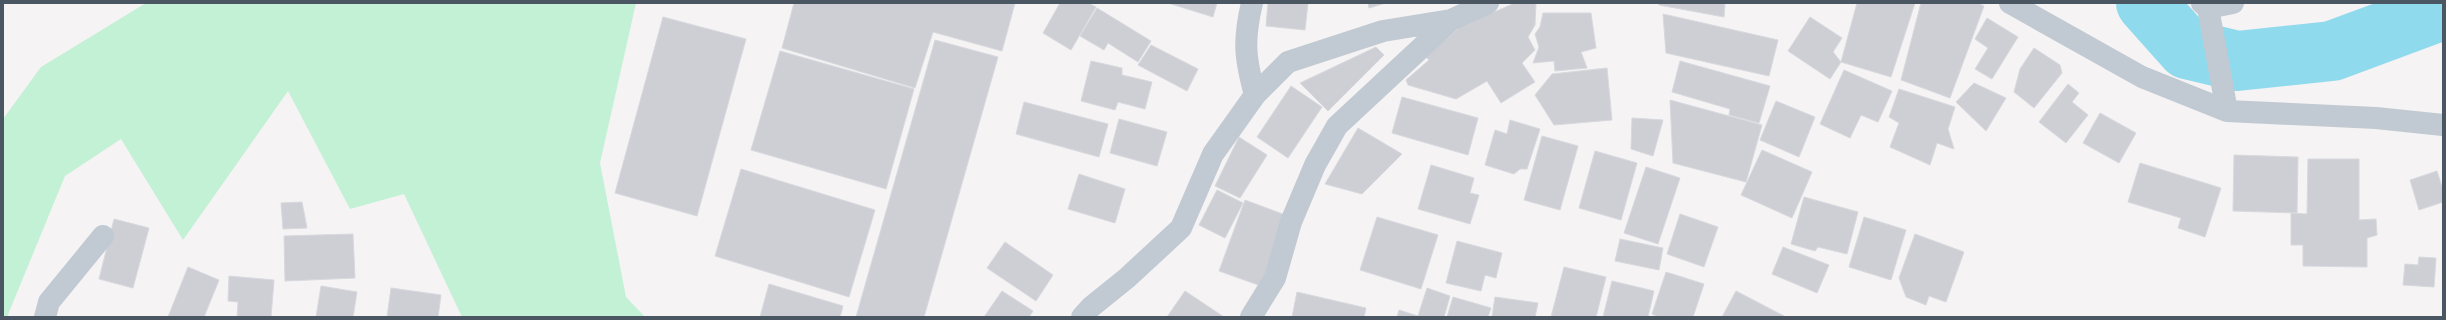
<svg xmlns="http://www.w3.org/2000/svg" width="2446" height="320" viewBox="0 0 2446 320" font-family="Figtree,sans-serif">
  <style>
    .green { fill: #c3f1d5 }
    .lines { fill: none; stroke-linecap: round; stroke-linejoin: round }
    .river { stroke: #90daee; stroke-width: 60 }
    .building { fill: #cdcfd5; stroke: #d7d9de }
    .street { stroke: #c1cad2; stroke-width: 22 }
  </style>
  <rect width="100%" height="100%" fill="#f5f3f3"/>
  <path class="green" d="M 146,3 L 636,3 L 600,163 L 626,297 L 645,317 L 462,317 L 404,194 L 350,209 L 288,91 L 183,240 L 121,139 L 65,176 L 7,317 L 3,317 L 3,119 L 41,67 Z"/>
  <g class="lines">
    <path class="river" d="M 2146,3 L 2187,49 L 2237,61 L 2332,51 L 2443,10"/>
  </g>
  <path class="building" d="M 794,3 L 1015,3 L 1002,51 L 933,32 L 915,88 L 782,48 Z
    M 1060,3 L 1088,3 L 1096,7 L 1071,50 L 1043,33 Z
    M 1168,3 L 1217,3 L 1213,17 Z
    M 1268,3 L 1308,3 L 1305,30 L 1266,26 Z
    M 1368,3 L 1386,3 L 1369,8 Z
    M 1515,3 L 1536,3 L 1535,25 L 1528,37 L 1535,50 L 1522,63 L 1535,82 L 1501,103 L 1487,81 L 1456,99 L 1408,85 L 1406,80 L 1429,60 L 1426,57 L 1483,7 L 1492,13 Z
    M 1658,3 L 1725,3 L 1724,17 L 1659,5 Z
    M 1857,3 L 1915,3 L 1891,77 L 1841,62 Z
    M 1921,3 L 1978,3 L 1984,6 L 1950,98 L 1901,80 Z
    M 1097,8 L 1151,41 L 1138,62 L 1108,43 L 1104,50 L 1080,36 Z
    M 1543,13 L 1591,13 L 1596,48 L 1581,52 L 1587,68 L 1555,71 L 1554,61 L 1533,63 L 1539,47 L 1535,34 L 1540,27 Z
    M 1663,14 L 1778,40 L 1769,76 L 1666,53 Z
    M 663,17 L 746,39 L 697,216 L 615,193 Z
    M 1810,17 L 1842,38 L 1833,52 L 1841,62 L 1830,79 L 1788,51 Z
    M 1987,18 L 2018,37 L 1992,79 L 1975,69 L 1988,48 L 1975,39 Z
    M 935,40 L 998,57 L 924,317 L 856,317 Z
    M 1151,45 L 1198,69 L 1187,91 L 1138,65 Z
    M 1376,47 L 1384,55 L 1328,111 L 1300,83 Z
    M 2034,48 L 2060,65 L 2062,73 L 2034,108 L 2014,92 L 2020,69 Z
    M 780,51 L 914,89 L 886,189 L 751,150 Z
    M 1091,61 L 1122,68 L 1122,75 L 1152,82 L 1145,109 L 1118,102 L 1115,110 L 1081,101 Z
    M 1680,61 L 1770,86 L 1759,123 L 1729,115 L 1730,109 L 1672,92 Z
    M 1607,68 L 1612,120 L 1554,125 L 1535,95 L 1552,74 Z
    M 1844,70 L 1892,91 L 1878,122 L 1861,115 L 1850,138 L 1820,124 Z
    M 1974,83 L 2006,98 L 1986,131 L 1956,102 Z
    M 2068,84 L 2079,93 L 2072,102 L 2088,115 L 2066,143 L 2039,122 Z
    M 1291,86 L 1322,107 L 1288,158 L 1257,137 Z
    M 1899,89 L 1955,107 L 1948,129 L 1954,149 L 1937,143 L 1930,165 L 1890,147 L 1899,123 L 1889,117 Z
    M 1402,97 L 1478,118 L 1468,155 L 1392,133 Z
    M 1670,100 L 1762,125 L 1746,182 L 1673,163 Z
    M 1776,101 L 1815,117 L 1799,157 L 1760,140 Z
    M 1024,102 L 1108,124 L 1099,157 L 1016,134 Z
    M 2100,113 L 2136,133 L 2119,163 L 2083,143 Z
    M 1632,118 L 1663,120 L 1653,156 L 1631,149 Z
    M 1119,119 L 1167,132 L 1157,166 L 1110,153 Z
    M 1510,120 L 1540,129 L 1527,169 L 1520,169 L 1514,174 L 1485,165 L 1495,130 L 1507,134 Z
    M 1358,128 L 1402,154 L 1362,194 L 1325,184 Z
    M 1542,136 L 1578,146 L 1560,210 L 1524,200 Z
    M 1239,137 L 1267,155 L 1240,198 L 1215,186 Z
    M 1762,150 L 1812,172 L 1792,218 L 1741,195 Z
    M 1595,151 L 1637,163 L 1621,220 L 1579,208 Z
    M 2234,155 L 2298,157 L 2297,213 L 2233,211 Z
    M 2308,159 L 2359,159 L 2359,220 L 2376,219 L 2377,235 L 2367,238 L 2367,267 L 2303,266 L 2303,245 L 2291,245 L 2291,213 L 2307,214 Z
    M 2140,163 L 2221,188 L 2205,237 L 2178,228 L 2181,218 L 2128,202 Z
    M 1431,165 L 1474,178 L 1470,193 L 1479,195 L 1470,224 L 1418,209 Z
    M 1646,167 L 1680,178 L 1658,244 L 1624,233 Z
    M 741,169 L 875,210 L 849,297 L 715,256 Z
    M 2437,171 L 2443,190 L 2443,202 L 2419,210 L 2410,180 Z
    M 1079,174 L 1125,189 L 1115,223 L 1068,209 Z
    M 1217,190 L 1243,203 L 1225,238 L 1199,225 Z
    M 1804,197 L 1858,212 L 1847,254 L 1818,247 L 1815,251 L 1791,244 Z
    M 1245,200 L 1288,216 L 1264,287 L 1219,271 Z
    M 302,202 L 307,228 L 283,229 L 281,203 Z
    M 1680,214 L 1718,227 L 1704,267 L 1667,254 Z
    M 1377,217 L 1438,235 L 1421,289 L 1360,270 Z
    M 1864,217 L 1906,230 L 1891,280 L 1849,267 Z
    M 114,219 L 149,228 L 133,288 L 99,279 Z
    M 353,234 L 355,278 L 285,281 L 284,236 Z
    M 1915,234 L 1964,252 L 1946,302 L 1929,296 L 1926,305 L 1906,297 L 1899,278 Z
    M 1620,239 L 1663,248 L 1659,270 L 1615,261 Z
    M 1457,241 L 1502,253 L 1496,278 L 1485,275 L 1481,291 L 1446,283 Z
    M 1005,242 L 1053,275 L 1036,301 L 987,268 Z
    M 1783,247 L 1829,265 L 1817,293 L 1772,274 Z
    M 2419,257 L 2436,258 L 2434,287 L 2403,285 L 2405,264 L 2418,265 Z
    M 188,267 L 219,280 L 204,317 L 168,317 Z
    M 1564,267 L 1606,277 L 1596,317 L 1551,317 Z
    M 1666,272 L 1704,284 L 1693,317 L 1659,317 L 1652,314 Z
    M 229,276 L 274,280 L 271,317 L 237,317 L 238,302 L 228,301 Z
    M 1612,281 L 1654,291 L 1648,317 L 1603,317 Z
    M 769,284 L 843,306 L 840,317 L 760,317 Z
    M 321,286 L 357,292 L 353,317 L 316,317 Z
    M 391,288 L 441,295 L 438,317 L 387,317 Z
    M 1427,288 L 1450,296 L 1444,317 L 1397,317 L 1399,310 L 1418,316 Z
    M 1002,291 L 1033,311 L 1029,317 L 984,317 Z
    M 1185,291 L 1224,317 L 1167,317 Z
    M 1736,291 L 1786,317 L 1722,317 Z
    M 1297,292 L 1366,308 L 1364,317 L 1292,317 Z
    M 1453,297 L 1491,308 L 1488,317 L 1447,317 Z
    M 1495,297 L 1538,303 L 1535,317 L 1492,317 Z"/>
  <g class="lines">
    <path class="street" d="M 1252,3 C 1243,41 1245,58 1255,95
      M 2010,3 L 2142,77 L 2227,111 L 2376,118 L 2443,125
      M 2202,3 L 2208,8 L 2233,3
      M 2208,8 L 2227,111
      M 45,317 L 49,302 L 103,236
      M 1082,317 L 1091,307 L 1127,278 L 1181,228 L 1213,154 L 1255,95 L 1288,62 L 1383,31 L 1451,20 L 1488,3
      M 1251,317 L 1275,278 L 1291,222 L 1315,165 L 1337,126 L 1451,20"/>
  </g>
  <rect width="2446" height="320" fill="none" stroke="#4a5661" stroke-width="8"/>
</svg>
